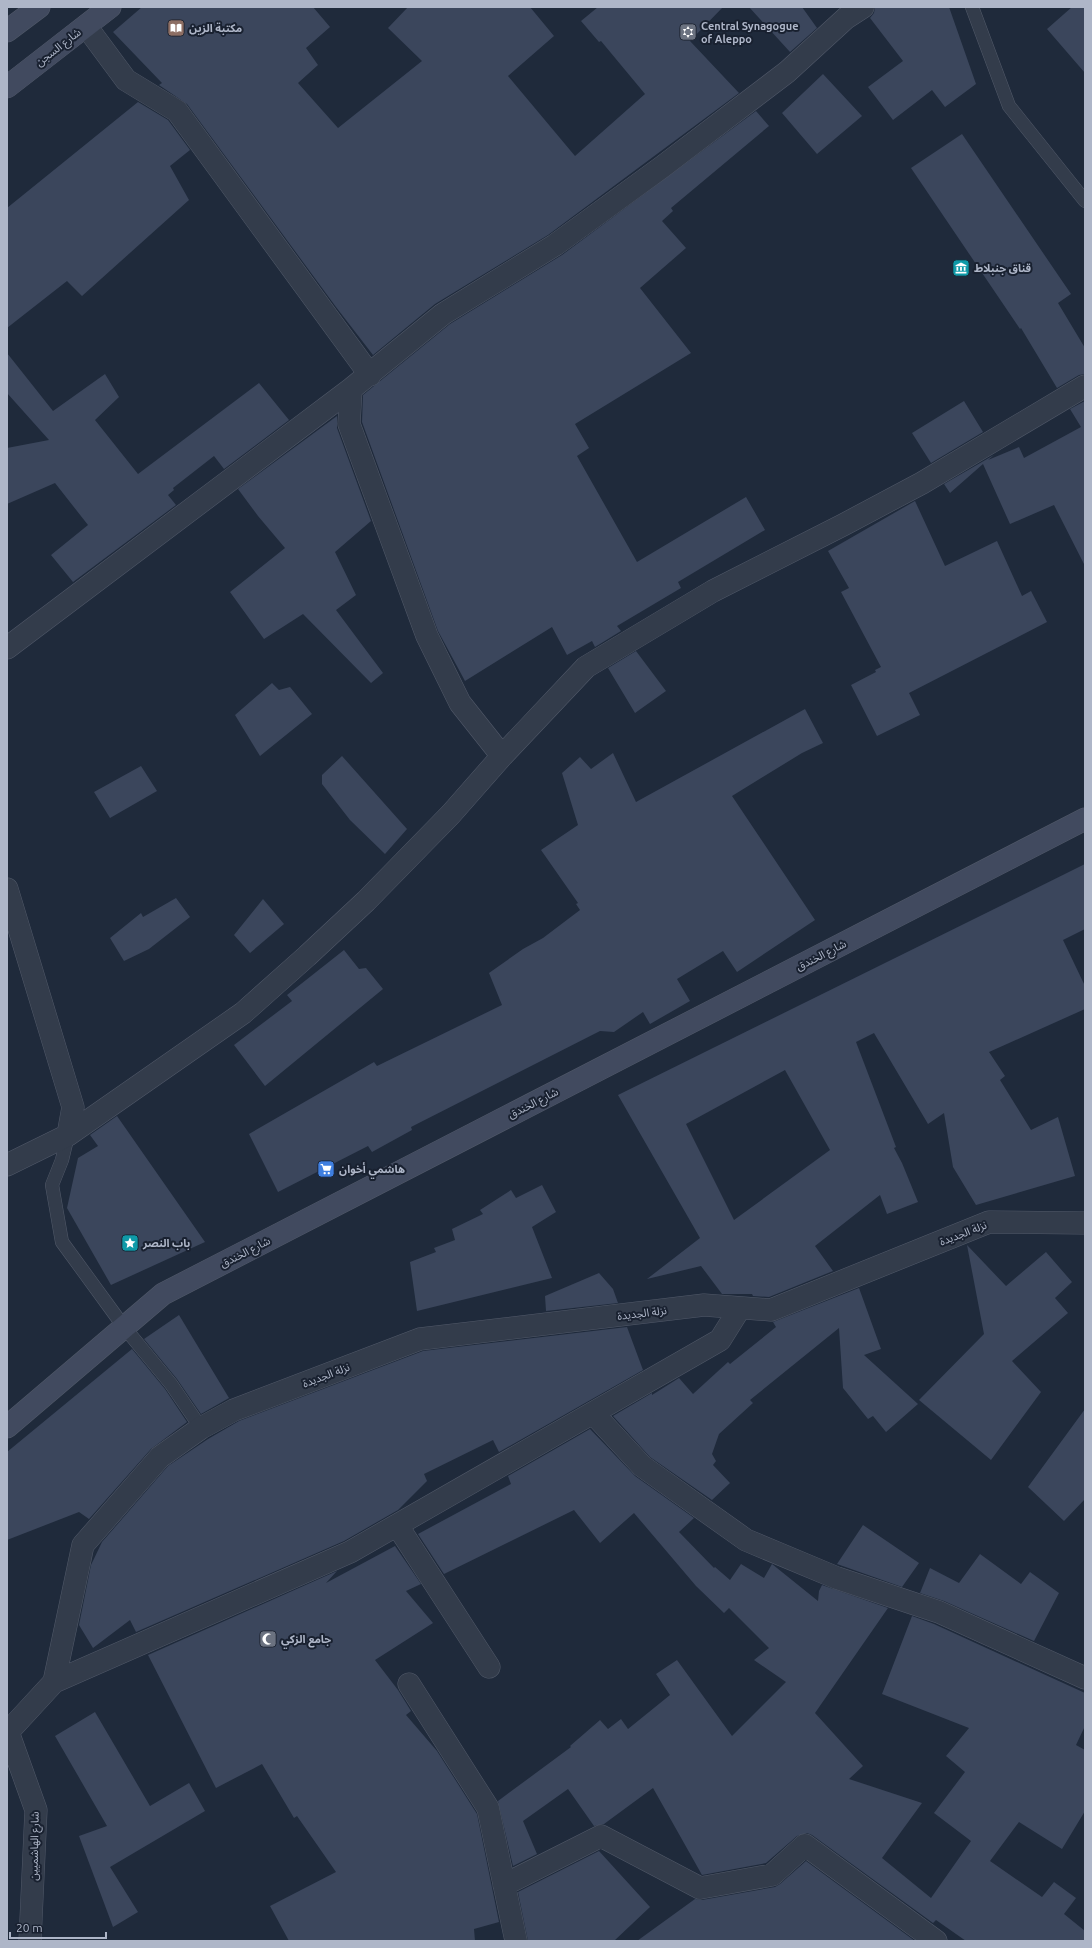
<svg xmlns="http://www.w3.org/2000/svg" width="1092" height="1948" viewBox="0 0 1092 1948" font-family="Ubuntu,'Noto Sans Arabic',sans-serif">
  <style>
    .building { fill: #3b465c; fill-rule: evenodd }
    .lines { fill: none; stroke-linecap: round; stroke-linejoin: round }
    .lane-casing { stroke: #515969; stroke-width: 14 }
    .street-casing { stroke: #515969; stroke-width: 23 }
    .secondary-casing { stroke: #515969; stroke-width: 23 }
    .lane { stroke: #333c4b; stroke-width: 13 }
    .street { stroke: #333c4b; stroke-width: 22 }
    .secondary { stroke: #414a5f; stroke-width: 22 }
    .labels { text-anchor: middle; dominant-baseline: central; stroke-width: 4; stroke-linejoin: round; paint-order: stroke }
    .poi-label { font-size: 11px; font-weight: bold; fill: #aeb6c8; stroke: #192130; text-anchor: start }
    .street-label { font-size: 11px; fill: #aeb6c8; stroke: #192130 }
  </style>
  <rect width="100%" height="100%" fill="#1f2a3b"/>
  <path class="building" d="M 142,7 L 313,7 L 330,27 L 306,48 L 318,65 L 298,83 L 338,128 L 422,61 L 388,28 L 408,7 L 530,7 L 554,36 L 508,76 L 575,156 L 645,94 L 601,41 L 599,42 L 581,21 L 598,7 L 723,7 L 690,41 L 739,93 L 548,235 L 435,304 L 373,355 L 336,307 L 187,104 L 159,85 L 162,83 L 113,32 Z
    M 749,7 L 802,7 L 817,28 L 790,52 Z
    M 875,7 L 949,7 L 976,84 L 945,107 L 932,90 L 893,120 L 868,87 L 903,61 L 870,18 L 874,13 Z
    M 1072,7 L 1085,7 L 1085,73 L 1047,29 Z
    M 823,74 L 862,116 L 817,154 L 782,113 Z
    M 138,102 L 168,120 L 190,150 L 170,166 L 189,200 L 82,296 L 67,281 L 7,328 L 7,208 Z
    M 756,111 L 769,126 L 671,208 L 673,211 L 662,221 L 686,248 L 640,288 L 691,353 L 575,424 L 589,448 L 577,456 L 637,562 L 746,497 L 765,530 L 678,582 L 681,588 L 617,626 L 621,631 L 595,647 L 592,641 L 567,655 L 552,627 L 465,681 L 438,631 L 362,422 L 363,395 L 450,324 L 562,255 Z
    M 962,134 L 1071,294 L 1058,303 L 1085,348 L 1085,374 L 1079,375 L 1057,388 L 1021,328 L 1020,329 L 911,168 Z
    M 7,353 L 53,411 L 105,374 L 119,397 L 95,420 L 138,474 L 259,383 L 289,420 L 224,469 L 214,456 L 173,488 L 174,490 L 168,495 L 176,505 L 73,582 L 51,555 L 88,525 L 55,483 L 7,504 L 7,448 L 49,440 L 7,393 Z
    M 964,401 L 983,432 L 931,463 L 912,433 Z
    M 1085,401 L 1085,566 L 1054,505 L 1010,524 L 983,464 L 950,493 L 944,484 L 994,455 L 988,460 L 1019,447 L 1024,458 L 1081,427 L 1070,409 Z
    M 337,416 L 337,428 L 371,521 L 335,552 L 356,595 L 336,610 L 383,673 L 371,683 L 303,614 L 264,639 L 230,592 L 285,548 L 258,516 L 238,489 Z
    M 915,501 L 945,566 L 997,541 L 1022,596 L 1031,591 L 1047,622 L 909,693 L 920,715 L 877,736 L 851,685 L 876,672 L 875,670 L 881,667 L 841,592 L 849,588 L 828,551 Z
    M 636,651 L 666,691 L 635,713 L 608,668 Z
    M 272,683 L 279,690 L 290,687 L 312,714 L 260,756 L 235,715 Z
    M 805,709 L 823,743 L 802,753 L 732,796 L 815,920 L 737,972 L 723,951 L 677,979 L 690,1001 L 650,1024 L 643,1012 L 614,1032 L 600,1031 L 411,1127 L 412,1130 L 372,1152 L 368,1146 L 278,1192 L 249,1134 L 374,1062 L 377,1066 L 502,1005 L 489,973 L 523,949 L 543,938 L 580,910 L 576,904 L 578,903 L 541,850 L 578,825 L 562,773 L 580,757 L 591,769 L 613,753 L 636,802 Z
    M 342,756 L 407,829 L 385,854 L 350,820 L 322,784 L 322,775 Z
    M 141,766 L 157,791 L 110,818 L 94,792 Z
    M 1085,864 L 1085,929 L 1063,940 L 1085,986 L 1085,1009 L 989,1052 L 1005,1076 L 1000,1080 L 1031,1130 L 1058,1117 L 1075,1176 L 976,1205 L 953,1167 L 944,1113 L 928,1124 L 874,1033 L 856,1042 L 896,1147 L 894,1148 L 902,1163 L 918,1202 L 887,1214 L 880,1195 L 815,1246 L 833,1271 L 769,1297 L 753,1296 L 752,1294 L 722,1294 L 701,1266 L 647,1279 L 700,1238 L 618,1095 ZM 785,1070 L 830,1150 L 734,1220 L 686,1124 Z
    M 176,898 L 190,917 L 149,949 L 124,961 L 110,938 L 141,913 L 143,917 Z
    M 263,899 L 284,924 L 250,953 L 234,935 Z
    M 344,950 L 359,969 L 366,968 L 383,989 L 265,1086 L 234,1045 L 292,1001 L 287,995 Z
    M 117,1116 L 205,1242 L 111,1285 L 67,1208 L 78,1158 L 98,1146 L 90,1135 Z
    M 542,1185 L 556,1212 L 532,1227 L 552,1278 L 417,1311 L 410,1262 L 436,1252 L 434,1248 L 455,1240 L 452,1229 L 483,1214 L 480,1210 L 511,1190 L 516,1198 Z
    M 967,1245 L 1006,1286 L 1046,1252 L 1072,1282 L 1055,1298 L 1068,1313 L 1012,1361 L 1041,1392 L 991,1460 L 919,1400 L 984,1334 Z
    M 599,1273 L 613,1289 L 618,1303 L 546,1311 L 545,1296 Z
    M 859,1288 L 881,1349 L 864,1355 L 918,1404 L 886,1432 L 873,1416 L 868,1419 L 843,1388 L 839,1328 L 750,1400 L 753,1403 L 719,1434 L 712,1454 L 716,1461 L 713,1465 L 730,1483 L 712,1500 L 650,1457 L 613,1416 L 652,1393 L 652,1395 L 679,1378 L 693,1394 L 728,1362 L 730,1364 L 776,1327 L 773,1322 Z
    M 179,1315 L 229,1398 L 201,1414 L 177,1379 L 144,1339 Z
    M 627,1327 L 643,1370 L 499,1452 L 493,1440 L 424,1474 L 427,1481 L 398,1510 L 344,1541 L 136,1632 L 130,1620 L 93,1648 L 79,1625 L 91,1565 L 102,1542 L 168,1466 L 208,1439 L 239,1421 L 423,1351 Z
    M 132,1349 L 165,1389 L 187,1422 L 151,1449 L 89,1519 L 79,1512 L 7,1540 L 7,1452 Z
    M 1085,1409 L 1085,1499 L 1064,1521 L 1028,1487 Z
    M 590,1429 L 635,1476 L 694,1518 L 679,1532 L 714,1568 L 715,1567 L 730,1580 L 741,1564 L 764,1578 L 772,1564 L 818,1601 L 819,1591 L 822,1585 L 888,1608 L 815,1713 L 863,1766 L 849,1779 L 922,1803 L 882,1858 L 931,1898 L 971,1841 L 934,1813 L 965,1772 L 946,1756 L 969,1728 L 882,1694 L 912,1616 L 934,1624 L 1085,1693 L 1085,1726 L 1076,1745 L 1085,1750 L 1085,1811 L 1062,1849 L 1019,1822 L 990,1861 L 1042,1897 L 1054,1882 L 1076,1898 L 1064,1914 L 1085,1931 L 1085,1941 L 966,1941 L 936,1920 L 933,1923 L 812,1835 L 807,1833 L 797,1836 L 766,1863 L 702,1875 L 653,1788 L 604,1824 L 594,1826 L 568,1789 L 523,1821 L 537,1854 L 513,1866 L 498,1801 L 571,1747 L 570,1746 L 600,1720 L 608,1729 L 621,1719 L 628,1729 L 670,1695 L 656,1674 L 677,1660 L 732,1736 L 786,1682 L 754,1660 L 769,1648 L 729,1608 L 724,1613 L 696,1586 L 634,1513 L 600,1543 L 574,1510 L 444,1574 L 418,1534 L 511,1484 L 508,1476 Z
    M 863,1525 L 919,1563 L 902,1587 L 837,1564 Z
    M 395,1546 L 421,1584 L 406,1591 L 433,1623 L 375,1660 L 398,1690 L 411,1711 L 406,1715 L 437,1751 L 477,1814 L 499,1922 L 474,1929 L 475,1941 L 289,1941 L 270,1906 L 336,1872 L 297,1816 L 294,1818 L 262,1764 L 216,1788 L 148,1655 L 337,1571 L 326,1583 Z
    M 980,1554 L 1021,1584 L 1030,1572 L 1059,1593 L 1034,1641 L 944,1601 L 920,1593 L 930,1568 L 959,1583 Z
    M 95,1712 L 150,1806 L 189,1783 L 205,1811 L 110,1867 L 138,1912 L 113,1927 L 79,1836 L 107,1826 L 55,1736 Z
    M 599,1851 L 650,1907 L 614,1941 L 528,1941 L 518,1892 Z
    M 806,1861 L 915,1941 L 637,1941 L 695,1899 L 702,1900 L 775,1887 L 780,1884 Z"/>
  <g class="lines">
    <defs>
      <path id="lane" d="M 972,7 L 1009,106 L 1085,201
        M 68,1135 L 62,1160 L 52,1185 L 62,1242 L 124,1327 L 171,1384 L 201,1428"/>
      <path id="street" d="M 86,26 L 126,80 L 177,111 L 370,375
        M 7,648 L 351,389
        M 502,756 L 460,703 L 427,636 L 349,424 L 351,389 L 443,314 L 555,245 L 662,167 L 787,72 L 846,18 L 863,7
        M 7,889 L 73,1107 L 68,1135
        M 7,1165 L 68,1135 L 243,1013 L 307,956 L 366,901 L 451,814 L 502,756 L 586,667 L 713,591 L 843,525 L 922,483 L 1085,386
        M 593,1413 L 642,1466 L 746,1540 L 837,1578 L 939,1612 L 1085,1678
        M 397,1525 L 489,1667
        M 54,1682 L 83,1545 L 160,1457 L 201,1428 L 234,1410 L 420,1339 L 704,1305 L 771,1310 L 989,1222 L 1085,1223
        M 409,1684 L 488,1808 L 516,1941
        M 8,1732 L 36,1810 L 30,1941
        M 7,1733 L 54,1682 L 350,1552 L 720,1340 L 740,1308
        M 504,1885 L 601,1836 L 700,1888 L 772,1875 L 805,1845 L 936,1941"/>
      <path id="secondary" d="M 7,31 L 39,7
        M 7,87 L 110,7
        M 7,1427 L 163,1294 L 1085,819"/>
    </defs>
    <use href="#lane" class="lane-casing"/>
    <use href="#street" class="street-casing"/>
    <use href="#secondary" class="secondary-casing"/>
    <use href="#lane" class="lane"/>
    <use href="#street" class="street"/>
    <use href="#secondary" class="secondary"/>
  </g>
  <defs>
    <symbol id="library-square" viewBox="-11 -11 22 22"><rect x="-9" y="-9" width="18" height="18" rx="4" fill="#8d6e63" stroke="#192130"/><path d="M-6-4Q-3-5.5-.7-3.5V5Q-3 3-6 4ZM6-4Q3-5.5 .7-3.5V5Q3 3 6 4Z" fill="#fff"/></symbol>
    <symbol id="synagogue-square" viewBox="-11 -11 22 22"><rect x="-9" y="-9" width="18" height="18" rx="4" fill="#6b7280" stroke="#192130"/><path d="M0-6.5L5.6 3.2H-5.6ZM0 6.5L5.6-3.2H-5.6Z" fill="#fff"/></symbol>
    <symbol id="museum-square" viewBox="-11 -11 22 22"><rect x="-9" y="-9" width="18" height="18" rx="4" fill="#0f9aa8" stroke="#192130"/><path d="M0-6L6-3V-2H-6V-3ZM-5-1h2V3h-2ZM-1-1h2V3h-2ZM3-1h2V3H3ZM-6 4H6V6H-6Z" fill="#fff"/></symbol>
    <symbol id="supermarket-square" viewBox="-11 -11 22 22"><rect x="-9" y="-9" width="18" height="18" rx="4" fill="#3f7fe0" stroke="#192130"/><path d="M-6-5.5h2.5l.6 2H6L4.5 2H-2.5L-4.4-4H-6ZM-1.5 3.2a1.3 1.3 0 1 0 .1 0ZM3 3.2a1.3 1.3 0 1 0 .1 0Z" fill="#fff"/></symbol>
    <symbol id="sight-square" viewBox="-11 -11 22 22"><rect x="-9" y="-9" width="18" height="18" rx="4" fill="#0f9aa8" stroke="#192130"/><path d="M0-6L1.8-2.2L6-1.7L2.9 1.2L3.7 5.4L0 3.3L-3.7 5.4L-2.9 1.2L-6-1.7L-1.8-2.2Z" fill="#fff"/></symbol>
    <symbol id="mosque-square" viewBox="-11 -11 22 22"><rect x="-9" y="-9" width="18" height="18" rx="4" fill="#6b7280" stroke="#192130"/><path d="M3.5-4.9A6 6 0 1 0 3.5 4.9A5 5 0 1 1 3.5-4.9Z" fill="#fff"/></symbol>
  </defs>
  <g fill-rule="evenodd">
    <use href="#library-square" x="166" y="18" width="20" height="20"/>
    <use href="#synagogue-square" x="678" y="22" width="20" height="20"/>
    <use href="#museum-square" x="951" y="258" width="20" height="20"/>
    <use href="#supermarket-square" x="316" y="1159" width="20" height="20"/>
    <use href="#sight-square" x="120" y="1233" width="20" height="20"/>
    <use href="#mosque-square" x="258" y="1629" width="20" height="20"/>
  </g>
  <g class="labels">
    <g class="poi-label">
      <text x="701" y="26">Central Synagogue<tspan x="701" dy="13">of Aleppo</tspan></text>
      <text x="189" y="28">مكتبة الزين</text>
      <text x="974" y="268">قناق جنبلاط</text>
      <text x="339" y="1169">هاشمي أخوان</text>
      <text x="143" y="1243">باب النصر</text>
      <text x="281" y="1639">جامع الزكي</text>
    </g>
    <g class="street-label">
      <text transform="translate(58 47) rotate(-38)">شارع السجن</text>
      <text transform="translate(821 955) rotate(-27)">شارع الخندق</text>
      <text transform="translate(533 1103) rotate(-27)">شارع الخندق</text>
      <text transform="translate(963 1233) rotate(-21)">نزلة الجديدة</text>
      <text transform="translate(245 1252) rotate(-27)">شارع الخندق</text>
      <text transform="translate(642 1313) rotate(-7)">نزلة الجديدة</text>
      <text transform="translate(326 1375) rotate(-21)">نزلة الجديدة</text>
      <text transform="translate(34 1846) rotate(-89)">شارع الهاشميين</text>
    </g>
  </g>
  <rect width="1092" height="1948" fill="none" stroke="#aeb6c8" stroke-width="16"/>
  <path d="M10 1932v6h96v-6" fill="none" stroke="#aeb6c8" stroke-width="2"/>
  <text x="16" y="1932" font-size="12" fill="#aeb6c8" stroke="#192130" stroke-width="3" paint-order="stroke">20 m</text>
</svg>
